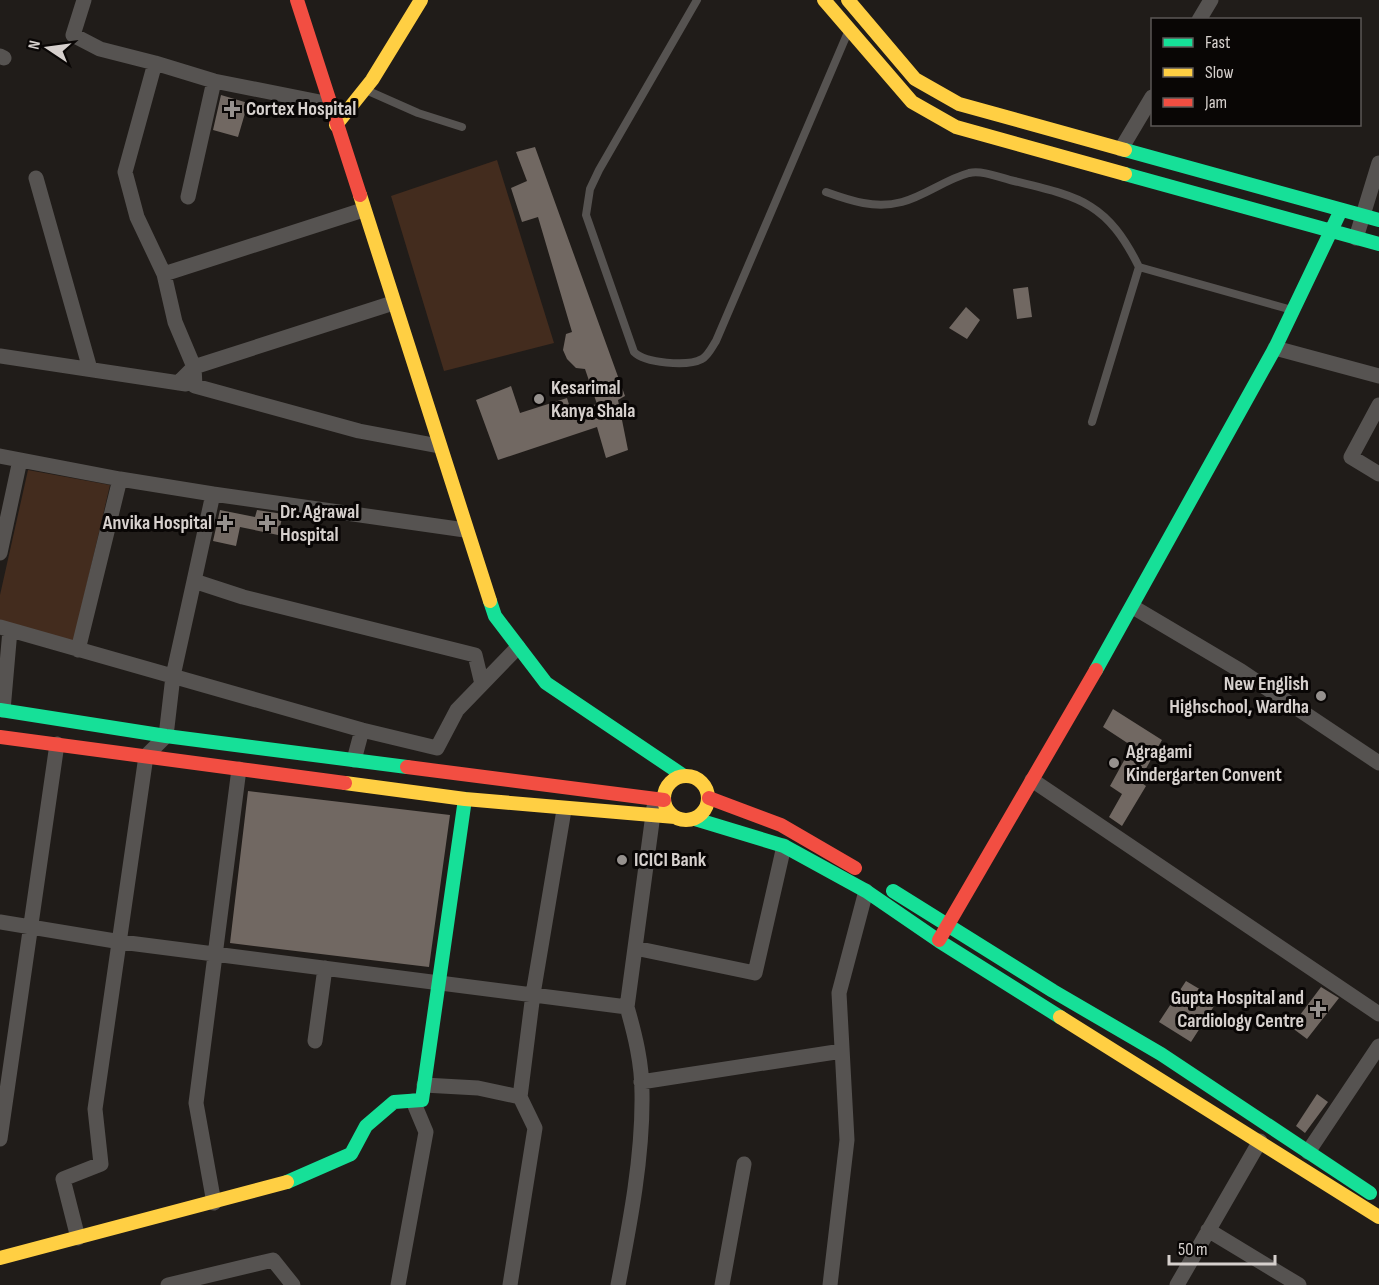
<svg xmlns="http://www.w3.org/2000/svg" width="1379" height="1285" viewBox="0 0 1379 1285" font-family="'Sofia Sans Condensed',sans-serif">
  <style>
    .green { fill: #432c1e }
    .building { fill: #716862 }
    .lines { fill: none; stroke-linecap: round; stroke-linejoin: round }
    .lane { stroke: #565351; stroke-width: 8 }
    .street { stroke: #565351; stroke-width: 15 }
    .fast { stroke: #16e098; stroke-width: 14 }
    .slow { stroke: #ffcf43; stroke-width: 14 }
    .jam { stroke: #f24e42; stroke-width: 14 }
    .poi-dot { fill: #96918e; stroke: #090605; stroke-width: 2 }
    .labels { text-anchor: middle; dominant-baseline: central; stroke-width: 6; stroke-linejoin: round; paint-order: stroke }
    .poi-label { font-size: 20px; font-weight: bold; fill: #d6d0cd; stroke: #090605; text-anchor: start }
  </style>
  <rect width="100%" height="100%" fill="#201c19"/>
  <path class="green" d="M 497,160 L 554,343 L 444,371 L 391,196 Z
    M 28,470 L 110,485 L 72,648 L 0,621 L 0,595 Z"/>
  <path class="building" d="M 221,95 L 248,103 L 238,137 L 213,130 Z
    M 535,147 L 625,396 L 618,400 L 628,450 L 606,458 L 597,427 L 498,460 L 476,400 L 511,386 L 520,413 L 567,398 L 571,411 L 597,404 L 585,369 L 576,368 L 567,359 L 563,350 L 566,334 L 572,332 L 538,217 L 522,222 L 511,188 L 527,181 L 516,152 Z
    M 1028,287 L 1032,317 L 1017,319 L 1013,289 Z
    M 966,307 L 980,320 L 967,339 L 949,328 Z
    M 220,510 L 255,517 L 257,510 L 283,514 L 278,535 L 240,527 L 236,546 L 213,541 Z
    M 1113,709 L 1162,740 L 1139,781 L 1146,786 L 1122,826 L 1109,817 L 1122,794 L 1110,786 L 1132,746 L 1103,727 Z
    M 248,791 L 450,815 L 429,967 L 230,943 Z
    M 1186,981 L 1218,1000 L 1191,1042 L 1159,1022 Z
    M 1321,987 L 1339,998 L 1307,1039 L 1291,1027 Z
    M 1317,1094 L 1328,1102 L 1305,1133 L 1296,1126 Z"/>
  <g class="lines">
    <path class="lane" d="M 697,0 L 599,170 L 590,189 L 586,215 L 634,352 C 645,363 687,367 702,359 C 708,356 712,347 716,341 L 848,32
      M 366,90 L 418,113 L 462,127
      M 826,192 C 851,201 875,209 902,202 C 925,196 946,179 969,173 C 983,170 1001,178 1014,181 C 1080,197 1107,202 1139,267 L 1292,310
      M 1092,422 L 1139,267"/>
    <path class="street" d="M 84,0 L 73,35 L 100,49 L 155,63 L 125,172 L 137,217 L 164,274
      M 1199,20 L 1211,0
      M 0,56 L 4,58
      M 155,63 L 214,81 L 330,104
      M 1121,149 L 1152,97
      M 36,178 L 90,369
      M 188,197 L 214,81
      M 1356,238 L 1379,163
      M 393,303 L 194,367 L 195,386 L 359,431 L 439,446
      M 1275,348 L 1379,376
      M 0,356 L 186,384
      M 178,383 L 194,367 L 175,322 L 164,274 L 363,210
      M 1379,405 L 1351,457 L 1379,474
      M 0,456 L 120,479
      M 213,494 L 465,530
      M 0,553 L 20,460
      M 1133,607 L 1241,671 L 1379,763
      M 0,627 L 362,730 L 437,748 L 457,710 L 518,647
      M 78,650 L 120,479 L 213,494 L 194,581
      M 3,710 L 10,630
      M 354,760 L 362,730
      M 1032,780 L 1379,1014
      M 0,922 L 121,942 L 627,1007 L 654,807
      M 635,948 L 755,973 L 784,846
      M 315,1041 L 325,968
      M 641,1082 L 842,1051
      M 424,1085 L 478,1088 L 520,1097 L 533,994 L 564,810
      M 0,1139 L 57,744
      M 1308,1152 L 1379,1046
      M 214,1203 L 196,1103 L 239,769
      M 1208,1230 L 1299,1285
      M 78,1238 L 63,1179 L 101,1164 L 95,1109 L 146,756 L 166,736 L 173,676 L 194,581 L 243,597 L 475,655 L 482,684
      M 168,1285 L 273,1260 L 293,1285
      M 398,1285 L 426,1132 L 413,1101
      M 510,1285 L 535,1128 L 520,1097
      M 618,1285 C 630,1223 643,1156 642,1093 C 642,1063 635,1035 627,1007
      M 722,1285 L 744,1164
      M 830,1285 L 847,1140 L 839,993 L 866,891
      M 1177,1285 L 1260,1141"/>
    <path class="fast" d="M 1125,150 L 1379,220
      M 1125,174 L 1379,244
      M 490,601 L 495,616 L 546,683 L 684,776
      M 1096,670 L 1275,348 L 1341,210
      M 0,710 L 166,736 L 407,767
      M 695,819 L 784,846 L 866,891 L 939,941 L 1060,1017
      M 893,891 L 1053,991 L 1161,1054 L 1370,1193
      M 287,1182 L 351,1154 L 366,1126 L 394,1102 L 422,1100 L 465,799"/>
    <path class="slow" d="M 824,0 L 912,102 L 956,127 L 1125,174
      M 848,0 L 915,79 L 959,104 L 1125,150
      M 336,125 L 372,80 L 421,0
      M 360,195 L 490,601
      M664 798a22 22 0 1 1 44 0a22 22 0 1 1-44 0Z
      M 345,783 L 465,799 L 675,817
      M 1060,1017 L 1379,1217
      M 0,1258 L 287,1182"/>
    <path class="jam" d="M 297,0 L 360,195
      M 0,737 L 345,783
      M 407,767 L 664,800
      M 709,798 L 781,825 L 855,868
      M 939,940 L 1096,670"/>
  </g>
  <g class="poi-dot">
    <path d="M229 100h6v6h6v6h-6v6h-6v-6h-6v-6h6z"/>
    <circle cx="539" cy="399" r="6"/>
    <path d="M222 514h6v6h6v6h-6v6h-6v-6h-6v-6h6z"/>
    <path d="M264 514h6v6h6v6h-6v6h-6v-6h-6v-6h6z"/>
    <circle cx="1321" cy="696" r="6"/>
    <circle cx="1114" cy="763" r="6"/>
    <circle cx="622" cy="860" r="6"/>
    <path d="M1315 1000h6v6h6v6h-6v6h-6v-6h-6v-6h6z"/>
  </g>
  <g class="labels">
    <g class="poi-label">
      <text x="246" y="109">Cortex Hospital</text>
      <text x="551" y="388">Kesarimal<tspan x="551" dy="23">Kanya Shala</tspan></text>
      <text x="280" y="512">Dr. Agrawal<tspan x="280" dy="23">Hospital</tspan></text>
      <text x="212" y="523" text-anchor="end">Anvika Hospital</text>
      <text x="1309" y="684" text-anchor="end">New English<tspan x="1309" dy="23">Highschool, Wardha</tspan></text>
      <text x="1126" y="752">Agragami<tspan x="1126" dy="23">Kindergarten Convent</tspan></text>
      <text x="634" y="860">ICICI Bank</text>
      <text x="1304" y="998" text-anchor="end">Gupta Hospital and<tspan x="1304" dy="23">Cardiology Centre</tspan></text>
    </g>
  </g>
  <rect x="1151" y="18" width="210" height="108" fill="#090605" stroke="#5b5755" stroke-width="1.5"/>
  <rect x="1163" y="38" width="30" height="9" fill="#16e098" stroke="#5b5755" stroke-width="1.5"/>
  <text x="1205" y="48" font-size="18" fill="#d6d0cd">Fast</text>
  <rect x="1163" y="68" width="30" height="9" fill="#ffcf43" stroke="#5b5755" stroke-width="1.5"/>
  <text x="1205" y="78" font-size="18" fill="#d6d0cd">Slow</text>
  <rect x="1163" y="98" width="30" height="9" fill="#f24e42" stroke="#5b5755" stroke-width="1.5"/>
  <text x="1205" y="108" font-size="18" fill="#d6d0cd">Jam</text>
  <g transform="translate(48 48) rotate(283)" stroke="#090605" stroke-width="4.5" paint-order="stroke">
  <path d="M0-4.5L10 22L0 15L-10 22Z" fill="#d6d0cd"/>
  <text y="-9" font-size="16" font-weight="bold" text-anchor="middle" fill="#d6d0cd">N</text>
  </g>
  <path d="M1169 1255v9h106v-9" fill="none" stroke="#d6d0cd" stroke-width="3"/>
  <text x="1178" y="1255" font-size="18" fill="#d6d0cd" stroke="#090605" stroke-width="4.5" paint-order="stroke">50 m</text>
</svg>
